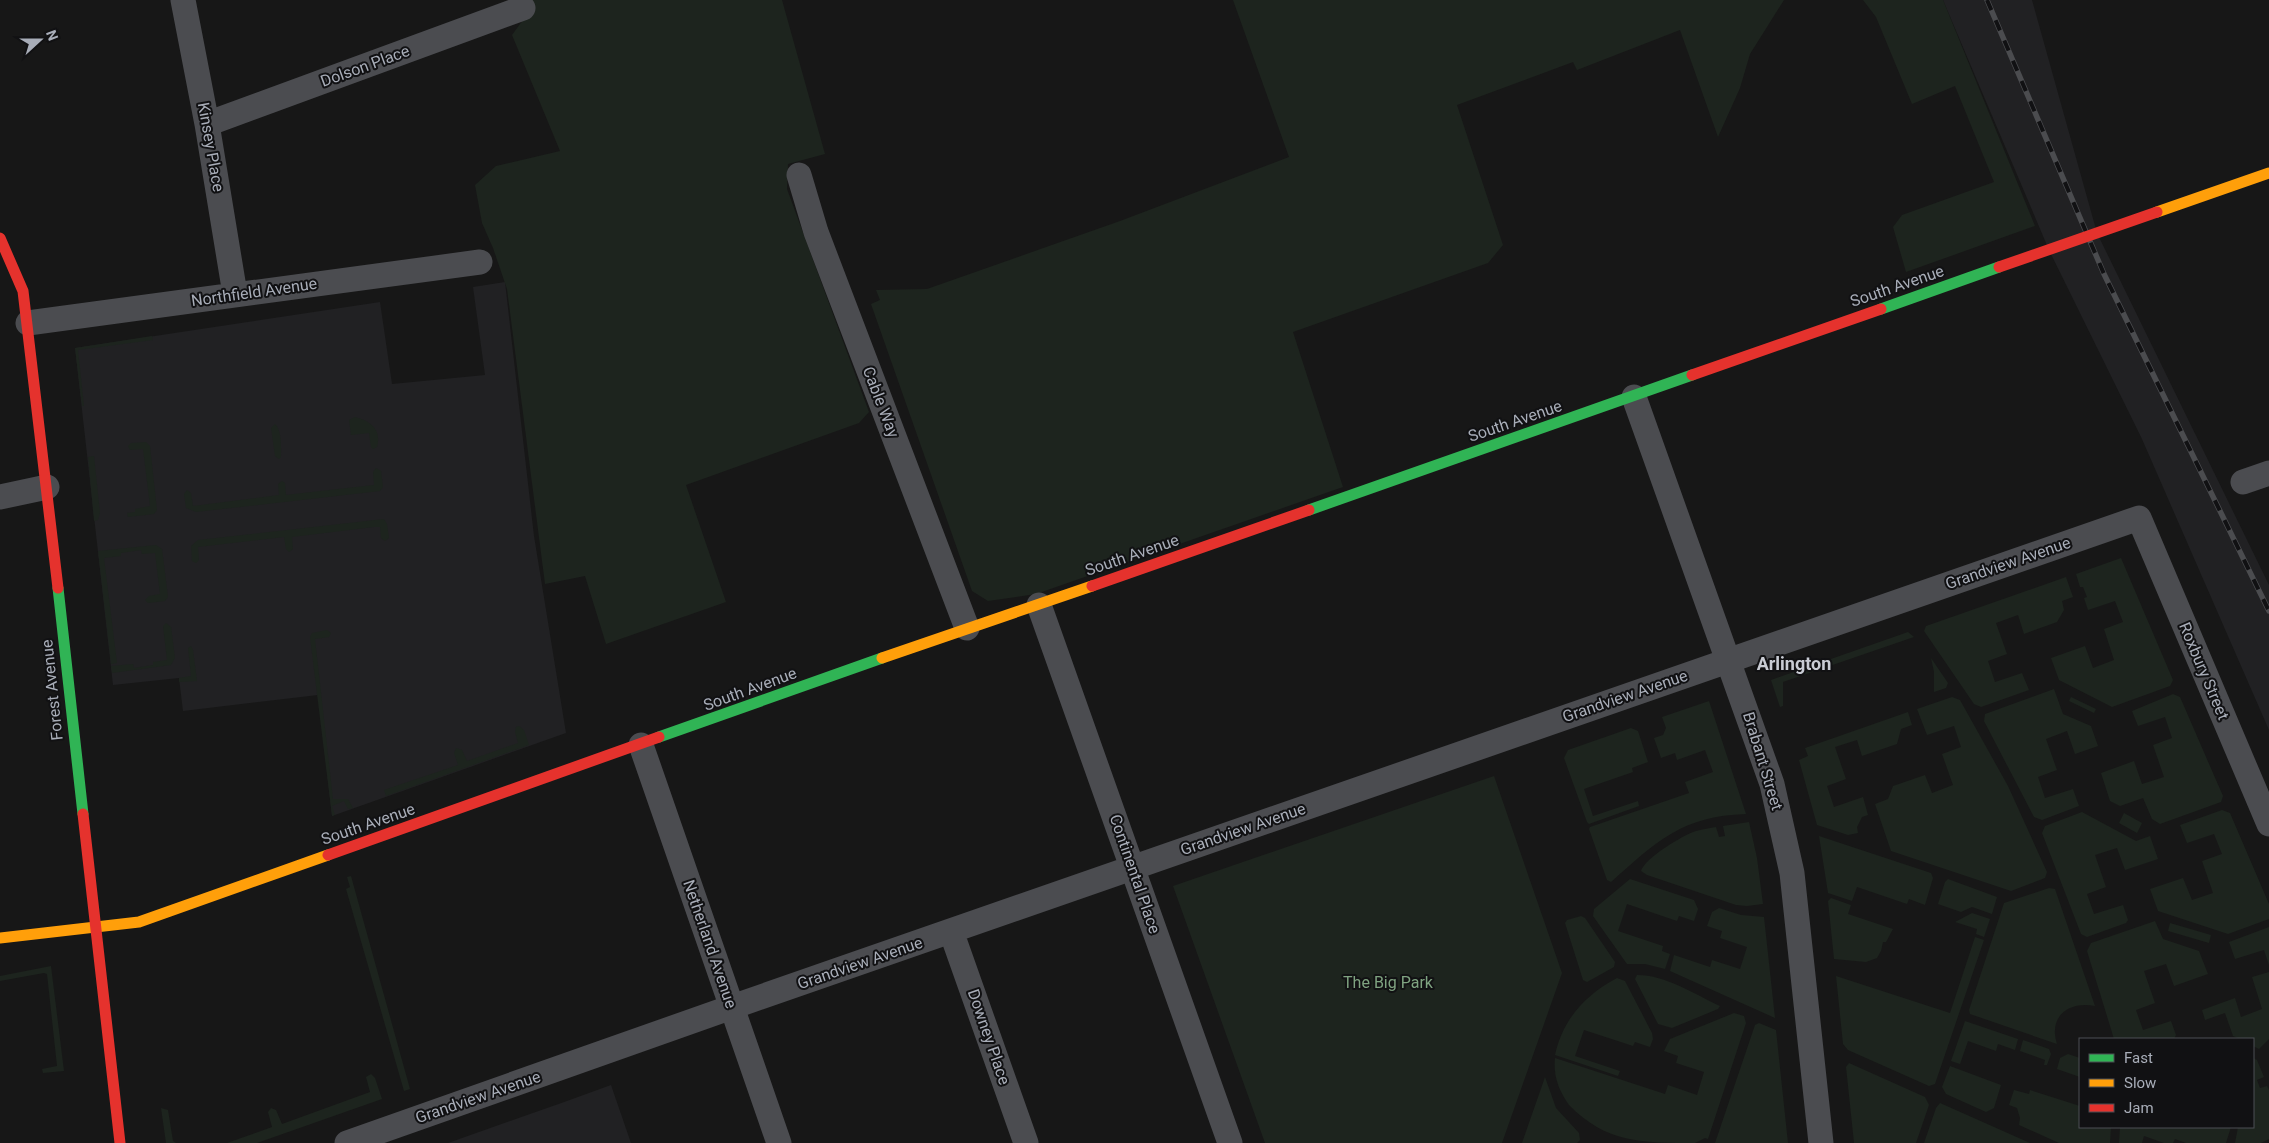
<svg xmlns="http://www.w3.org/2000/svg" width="2269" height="1143" viewBox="0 0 2269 1143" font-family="Roboto,sans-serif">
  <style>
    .built { fill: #212123 }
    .green { fill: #1d241e }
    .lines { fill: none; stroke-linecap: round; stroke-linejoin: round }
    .street { stroke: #4b4c50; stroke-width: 25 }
    .fast { stroke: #30b455; stroke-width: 11 }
    .slow { stroke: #ff9f0a; stroke-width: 11 }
    .jam { stroke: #e5322d; stroke-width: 11 }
    .rail-casing { stroke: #4b4c4f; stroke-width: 5.5 }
    .rail { stroke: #111113; stroke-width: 4; stroke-dasharray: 11; stroke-linecap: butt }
    .jam-bridge { stroke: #e5322d; stroke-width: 11 }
    .labels { text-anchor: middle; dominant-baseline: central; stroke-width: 4; stroke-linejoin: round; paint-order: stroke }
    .street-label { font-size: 16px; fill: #a8adb8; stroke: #111113 }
    .park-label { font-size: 16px; fill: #7fa381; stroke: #111113 }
    .neighbourhood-label { font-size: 18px; font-weight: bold; fill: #c9ccd4; stroke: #111113 }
  </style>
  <rect width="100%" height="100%" fill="#171717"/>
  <path class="built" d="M 1943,0 L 2032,0 L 2097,233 L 2269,585 L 2269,730 L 2142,439 L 2049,250 Z
    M 505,282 L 534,536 L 566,733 L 332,816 L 318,695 L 183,711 L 179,678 L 113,685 L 75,348 L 380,302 L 392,384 L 485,375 L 473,287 Z
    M 611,1085 L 631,1143 L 448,1143 L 567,1101 Z"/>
  <path class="green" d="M 530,0 L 782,0 L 825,154 L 788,164 L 787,189 L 869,412 L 859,423 L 686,485 L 726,602 L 606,644 L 585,576 L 545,584 L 507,289 L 493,248 L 482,223 L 475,185 L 496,166 L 560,151 L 512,35 L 531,9 Z
    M 1233,0 L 1784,0 L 1750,54 L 1740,88 L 1718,137 L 1680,30 L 1577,70 L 1573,62 L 1457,105 L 1503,245 L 1488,263 L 1293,332 L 1343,487 L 1036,594 L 988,601 L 972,591 L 871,304 L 880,300 L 876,290 L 927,289 L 1120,221 L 1289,157 Z
    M 1863,0 L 1943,0 L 2035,226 L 1906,272 L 1893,227 L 1902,215 L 1994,182 L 1955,86 L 1912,104 L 1876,17 Z
    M 152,336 L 153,340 L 78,350 L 84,406 L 82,406 L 75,348 Z
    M 355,417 C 370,421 382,429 377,447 L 373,449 L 371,447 L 369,433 L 351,435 L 349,420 Z
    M 275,424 C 282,430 281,448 281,457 L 279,459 L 275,456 L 271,428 Z
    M 146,442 L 150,446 L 157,510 L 154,514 L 128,517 L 127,513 L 135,512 L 135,509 L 150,506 L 143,449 L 130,450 L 128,446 L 131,443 Z
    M 94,456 L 100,513 L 98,520 L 94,521 L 88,457 Z
    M 376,468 L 381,471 L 383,487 L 380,491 L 196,512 L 186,508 L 184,494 L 187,490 L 191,493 L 193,506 L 279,495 L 278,484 L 282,481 L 285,483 L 286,495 L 294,494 L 374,485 L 373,472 Z
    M 384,519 L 387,524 L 389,538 L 385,541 L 381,538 L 380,527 L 374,527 L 292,537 L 293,549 L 289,552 L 286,549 L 284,537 L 198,547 L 199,560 L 196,563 L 192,561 L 191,546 L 198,540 Z
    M 156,545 L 162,549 L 168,597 L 165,601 L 148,603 L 145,600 L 149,596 L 160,594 L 155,553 L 142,554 L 141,550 L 121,553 L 121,556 L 104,558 L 117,663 L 111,664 L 98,551 Z
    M 2121,558 L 2173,680 L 2170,686 L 2112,707 L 2059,680 L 2051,658 L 2085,646 L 2093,668 L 2114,660 L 2104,629 L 2123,622 L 2115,601 L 2088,610 L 2084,598 L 2087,597 L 2083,587 L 2080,587 L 2076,574 Z
    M 2066,577 L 2073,597 L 2062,601 L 2064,610 L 2057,622 L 2024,634 L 2018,615 L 1996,623 L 2007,654 L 1988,661 L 1995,682 L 2022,673 L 2029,690 L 1981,707 L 1974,704 L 1924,631 L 1926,626 Z
    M 166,623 L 171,627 L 175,658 L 171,665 L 112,673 L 111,666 L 133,664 L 134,668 L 153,665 L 153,662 L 167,660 L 163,626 Z
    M 327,630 L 331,633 L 329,637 L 315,639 L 333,799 L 348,799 L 353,808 L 348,809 L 344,801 L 332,806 L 335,815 L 332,816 L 310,637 L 312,633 Z
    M 1908,632 L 1914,637 L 1783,682 L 1783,706 L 1780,707 L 1771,680 Z
    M 191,646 L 193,650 L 197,681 L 179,682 L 179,678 L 191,676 L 188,648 Z
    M 1931,658 L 1948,683 L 1946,688 L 1934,692 L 1934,672 Z
    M 2054,689 L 2063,714 L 2091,726 L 2098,746 L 2075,754 L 2067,731 L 2046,739 L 2057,770 L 2038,777 L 2045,798 L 2073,789 L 2079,806 L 2042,820 L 2034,817 L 1984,721 L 1985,714 Z
    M 2173,694 L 2180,697 L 2223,796 L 2221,802 L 2160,824 L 2152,819 L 2143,798 L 2120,806 L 2110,801 L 2101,773 L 2134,761 L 2142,784 L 2164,777 L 2153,745 L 2172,738 L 2165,717 L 2138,726 L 2132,711 Z
    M 1952,697 L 1960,700 L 2008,786 L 2047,872 L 2045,878 L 2011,891 L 1891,851 L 1875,804 L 1888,799 L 1893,786 L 1925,775 L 1932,793 L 1953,785 L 1942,754 L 1961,747 L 1954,726 L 1927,735 L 1917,709 Z
    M 2071,697 L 2096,709 L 2094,713 L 2069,701 Z
    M 1709,701 L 1746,814 C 1682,816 1657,841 1611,882 L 1607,880 L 1589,829 L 1590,827 L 1689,793 L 1685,782 L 1713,772 L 1705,750 L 1677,760 L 1675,753 L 1661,758 L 1654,738 L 1663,735 L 1666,728 L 1662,717 Z
    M 1908,712 L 1912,725 L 1901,729 L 1897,744 L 1862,756 L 1857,740 L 1835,747 L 1846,779 L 1827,786 L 1834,807 L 1863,797 L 1868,815 L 1862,817 L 1857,827 L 1858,833 L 1848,835 L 1817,825 L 1799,760 L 1808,756 L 1805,748 Z
    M 519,726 L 524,730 L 529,745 L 386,796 L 384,790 L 458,765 L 454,753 L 456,748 L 462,750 L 467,761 L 518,743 L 515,732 L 516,727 Z
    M 1631,728 L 1638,731 L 1648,762 L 1632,768 L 1633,772 L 1584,789 L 1593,816 L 1638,801 L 1639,806 L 1589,824 L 1587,822 L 1564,758 L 1568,750 Z
    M 1494,776 L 1562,973 L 1502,1143 L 1265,1143 L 1173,886 Z
    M 2222,810 L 2230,813 L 2269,904 L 2269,919 L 2228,934 L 2158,911 L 2150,889 L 2183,878 L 2192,900 L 2213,893 L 2202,861 L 2222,854 L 2214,834 L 2187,843 L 2180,825 Z
    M 2082,812 L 2136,841 L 2150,836 L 2158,859 L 2125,870 L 2117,848 L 2095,855 L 2106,887 L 2087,894 L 2094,914 L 2123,905 L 2128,920 L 2126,923 L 2087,937 L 2081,934 L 2042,833 L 2045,826 Z
    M 2124,813 L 2142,823 L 2137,833 L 2119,823 Z
    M 1749,822 L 1757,858 L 1763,904 L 1747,906 L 1736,905 L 1647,875 L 1641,871 C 1645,858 1683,835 1696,831 C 1703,829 1710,828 1716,827 L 1719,837 L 1725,836 L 1723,826 Z
    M 1819,836 L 1931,873 L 1933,878 L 1925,905 L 1909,899 L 1907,904 L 1857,887 L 1852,901 L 1828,893 Z
    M 351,876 L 410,1089 L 404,1091 L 346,889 L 350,887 L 347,877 Z
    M 1630,879 L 1694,900 L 1698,909 L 1694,921 L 1679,916 L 1677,921 L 1627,904 L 1618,931 L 1663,946 L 1662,951 L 1670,954 L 1665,969 L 1645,964 L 1627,964 L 1593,916 L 1594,909 Z
    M 1948,879 L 1997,897 L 1992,914 L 1972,907 L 1961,912 L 1938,904 L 1945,882 Z
    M 2049,888 L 2055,889 L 2095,1006 C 2069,1001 2048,1016 2057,1044 L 1970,1014 L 1969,1010 L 2004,903 Z
    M 1831,898 L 1851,905 L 1848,914 L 1893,929 L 1886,942 L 1883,942 L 1881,951 L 1877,958 L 1866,962 L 1834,959 L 1828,901 Z
    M 1719,908 L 1741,915 L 1764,917 L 1775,1018 L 1670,971 L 1674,955 L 1710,967 L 1712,960 L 1740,969 L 1747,947 L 1720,938 L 1722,931 L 1707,926 L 1712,912 Z
    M 1972,913 L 1990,919 L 1984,937 L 1976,934 L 1977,929 L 1955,922 Z
    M 1581,916 L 1585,918 L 1615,962 L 1614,967 L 1587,982 L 1583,980 L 1565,923 L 1567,920 Z
    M 2155,921 L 2163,939 L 2199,951 L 2208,974 L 2174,986 L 2166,964 L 2144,971 L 2155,1003 L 2136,1010 L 2143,1030 L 2171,1021 L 2176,1035 L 2174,1039 L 2114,1039 L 2087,951 L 2091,943 Z
    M 2170,923 L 2211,935 L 2209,943 L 2168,931 Z
    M 2269,927 L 2269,965 L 2264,950 L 2235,959 L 2229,942 Z
    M 1975,937 L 1984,940 L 1935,1084 L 1929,1086 L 1848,1050 L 1843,1044 L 1836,976 L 1950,1013 Z
    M 51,966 L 64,1071 L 43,1073 L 42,1069 L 57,1066 L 47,974 L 44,973 L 0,981 L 0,976 Z
    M 2269,972 L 2269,1039 L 2259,1049 L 2253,1046 L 2253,1039 L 2240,1039 L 2233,1036 L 2225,1013 L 2205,1020 L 2202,1010 L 2235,998 L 2241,1017 L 2262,1009 L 2252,977 Z
    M 1637,975 C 1666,975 1694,994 1720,1006 L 1718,1009 L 1672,1028 L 1658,1024 L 1635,979 Z
    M 1617,978 L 1625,981 L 1652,1033 L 1653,1039 L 1650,1047 L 1635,1042 L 1633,1046 L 1584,1030 L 1575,1056 L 1620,1071 L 1618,1076 L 1555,1055 C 1563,1019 1585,995 1617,978 Z
    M 1734,1013 L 1744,1016 L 1746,1023 L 1708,1139 L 1705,1138 L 1695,1143 C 1642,1143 1606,1143 1569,1105 C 1559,1091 1553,1076 1555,1058 L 1665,1094 L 1668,1085 L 1697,1095 L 1704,1072 L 1676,1063 L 1678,1056 L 1664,1051 L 1670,1039 Z
    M 1965,1021 L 2018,1039 L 2015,1050 L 1998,1044 L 1996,1051 L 1968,1041 L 1960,1064 L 1951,1061 Z
    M 1759,1023 L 1776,1030 L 1788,1143 L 1715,1143 L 1755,1025 Z
    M 2023,1040 L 2049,1049 L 2051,1054 L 2047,1065 L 2044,1065 L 2045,1060 L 2020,1051 Z
    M 2068,1054 L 2080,1058 L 2080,1077 L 2057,1069 L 2060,1058 Z
    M 2253,1058 L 2257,1060 L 2264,1077 L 2257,1080 L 2260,1088 L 2267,1086 L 2269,1090 L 2269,1139 L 2261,1143 L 2235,1143 L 2238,1127 L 2253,1127 Z
    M 1849,1063 L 1925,1097 L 1929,1105 L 1916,1143 L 1854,1143 L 1846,1067 Z
    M 1950,1066 L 2001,1085 L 1994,1108 L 1986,1112 L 1946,1094 L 1942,1087 Z
    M 371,1074 L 375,1078 L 382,1099 L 257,1143 L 227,1143 L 272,1127 L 268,1112 L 271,1108 L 276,1110 L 282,1124 L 370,1092 L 366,1077 Z
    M 1545,1077 L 1556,1108 L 1579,1133 L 1580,1140 L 1577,1143 L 1522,1143 Z
    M 2014,1090 L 2029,1094 L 2030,1090 L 2080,1106 L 2080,1127 L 2111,1127 L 2110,1143 L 2059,1143 L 2019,1125 L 2020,1118 L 2017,1108 L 2009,1105 Z
    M 1940,1103 L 2030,1143 L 1924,1143 L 1936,1108 Z
    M 161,1108 L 168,1110 L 173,1141 L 176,1143 L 166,1143 Z
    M 2120,1127 L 2231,1127 L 2226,1143 L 2186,1143 L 2175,1139 L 2173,1143 L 2164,1143 L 2144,1136 L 2142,1143 L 2119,1143 Z"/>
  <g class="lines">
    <path class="street" d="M 183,0 L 207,124 L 235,294
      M 207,124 L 523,8
      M 799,175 L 816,232 L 967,628
      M 28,323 L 480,262
      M 1634,397 L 1772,784 L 1792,873 L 1821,1143
      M 2243,482 L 2269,473
      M 0,497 L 47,487
      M 1039,605 L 1230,1143
      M 641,745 L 779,1143
      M 951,931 L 1026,1143
      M 347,1143 L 732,1007 L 2139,518 L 2269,824"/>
    <path class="fast" d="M 1881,309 L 1999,267
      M 1309,510 L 1692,375
      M 58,588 L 83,814
      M 659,737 L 882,658"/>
    <path class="slow" d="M 2157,212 L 2269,173
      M 882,658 L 1092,586
      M 0,938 L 139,922 L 328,855"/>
    <path class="jam" d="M 0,238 L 23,291 L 58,588
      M 1692,375 L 1881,309
      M 1092,586 L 1309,510
      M 83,814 L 120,1143
      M 328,855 L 659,737"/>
    <defs>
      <path id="rail" d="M 1987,0 L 2104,274 L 2269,611"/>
    </defs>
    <use href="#rail" class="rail-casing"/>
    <use href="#rail" class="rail"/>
    <path class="jam-bridge" d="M 1999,267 L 2157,212"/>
  </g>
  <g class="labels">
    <g class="street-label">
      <text transform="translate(365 66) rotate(-20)">Dolson Place</text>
      <text transform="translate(211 147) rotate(80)">Kinsey Place</text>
      <text transform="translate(1897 286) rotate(-19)">South Avenue</text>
      <text transform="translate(254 292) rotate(-8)">Northfield Avenue</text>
      <text transform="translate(881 402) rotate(69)">Cable Way</text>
      <text transform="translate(1515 421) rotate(-19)">South Avenue</text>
      <text transform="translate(1132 555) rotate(-19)">South Avenue</text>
      <text transform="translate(2008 563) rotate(-19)">Grandview Avenue</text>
      <text transform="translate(2204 671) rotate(67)">Roxbury Street</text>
      <text transform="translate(750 689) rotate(-20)">South Avenue</text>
      <text transform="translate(52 690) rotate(-96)">Forest Avenue</text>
      <text transform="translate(1625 696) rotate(-19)">Grandview Avenue</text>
      <text transform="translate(1763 761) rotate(73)">Brabant Street</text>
      <text transform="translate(368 824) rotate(-19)">South Avenue</text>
      <text transform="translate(1243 829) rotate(-19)">Grandview Avenue</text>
      <text transform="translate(1135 874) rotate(71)">Continental Place</text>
      <text transform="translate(710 944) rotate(71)">Netherland Avenue</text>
      <text transform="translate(860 963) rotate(-19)">Grandview Avenue</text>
      <text transform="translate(989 1037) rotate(71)">Downey Place</text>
      <text transform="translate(478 1097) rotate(-19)">Grandview Avenue</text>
    </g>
    <g class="park-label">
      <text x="1388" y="982">The Big Park</text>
    </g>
    <g class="neighbourhood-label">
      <text x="1794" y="663">Arlington</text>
    </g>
  </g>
  <rect x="2079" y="1038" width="175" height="90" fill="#111113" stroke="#4d4f55"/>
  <rect x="2089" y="1054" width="25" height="8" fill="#30b455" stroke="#4d4f55"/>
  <text x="2124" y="1063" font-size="15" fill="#a8adb8">Fast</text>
  <rect x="2089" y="1079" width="25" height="8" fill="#ff9f0a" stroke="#4d4f55"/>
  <text x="2124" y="1088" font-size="15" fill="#a8adb8">Slow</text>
  <rect x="2089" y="1104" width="25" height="8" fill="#e5322d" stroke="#4d4f55"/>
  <text x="2124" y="1113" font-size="15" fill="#a8adb8">Jam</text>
  <g transform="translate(40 40) rotate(69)" stroke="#111113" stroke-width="4" paint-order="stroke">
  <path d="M0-4L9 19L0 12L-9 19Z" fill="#a8adb8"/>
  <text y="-8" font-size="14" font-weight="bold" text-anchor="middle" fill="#a8adb8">N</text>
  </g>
</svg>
